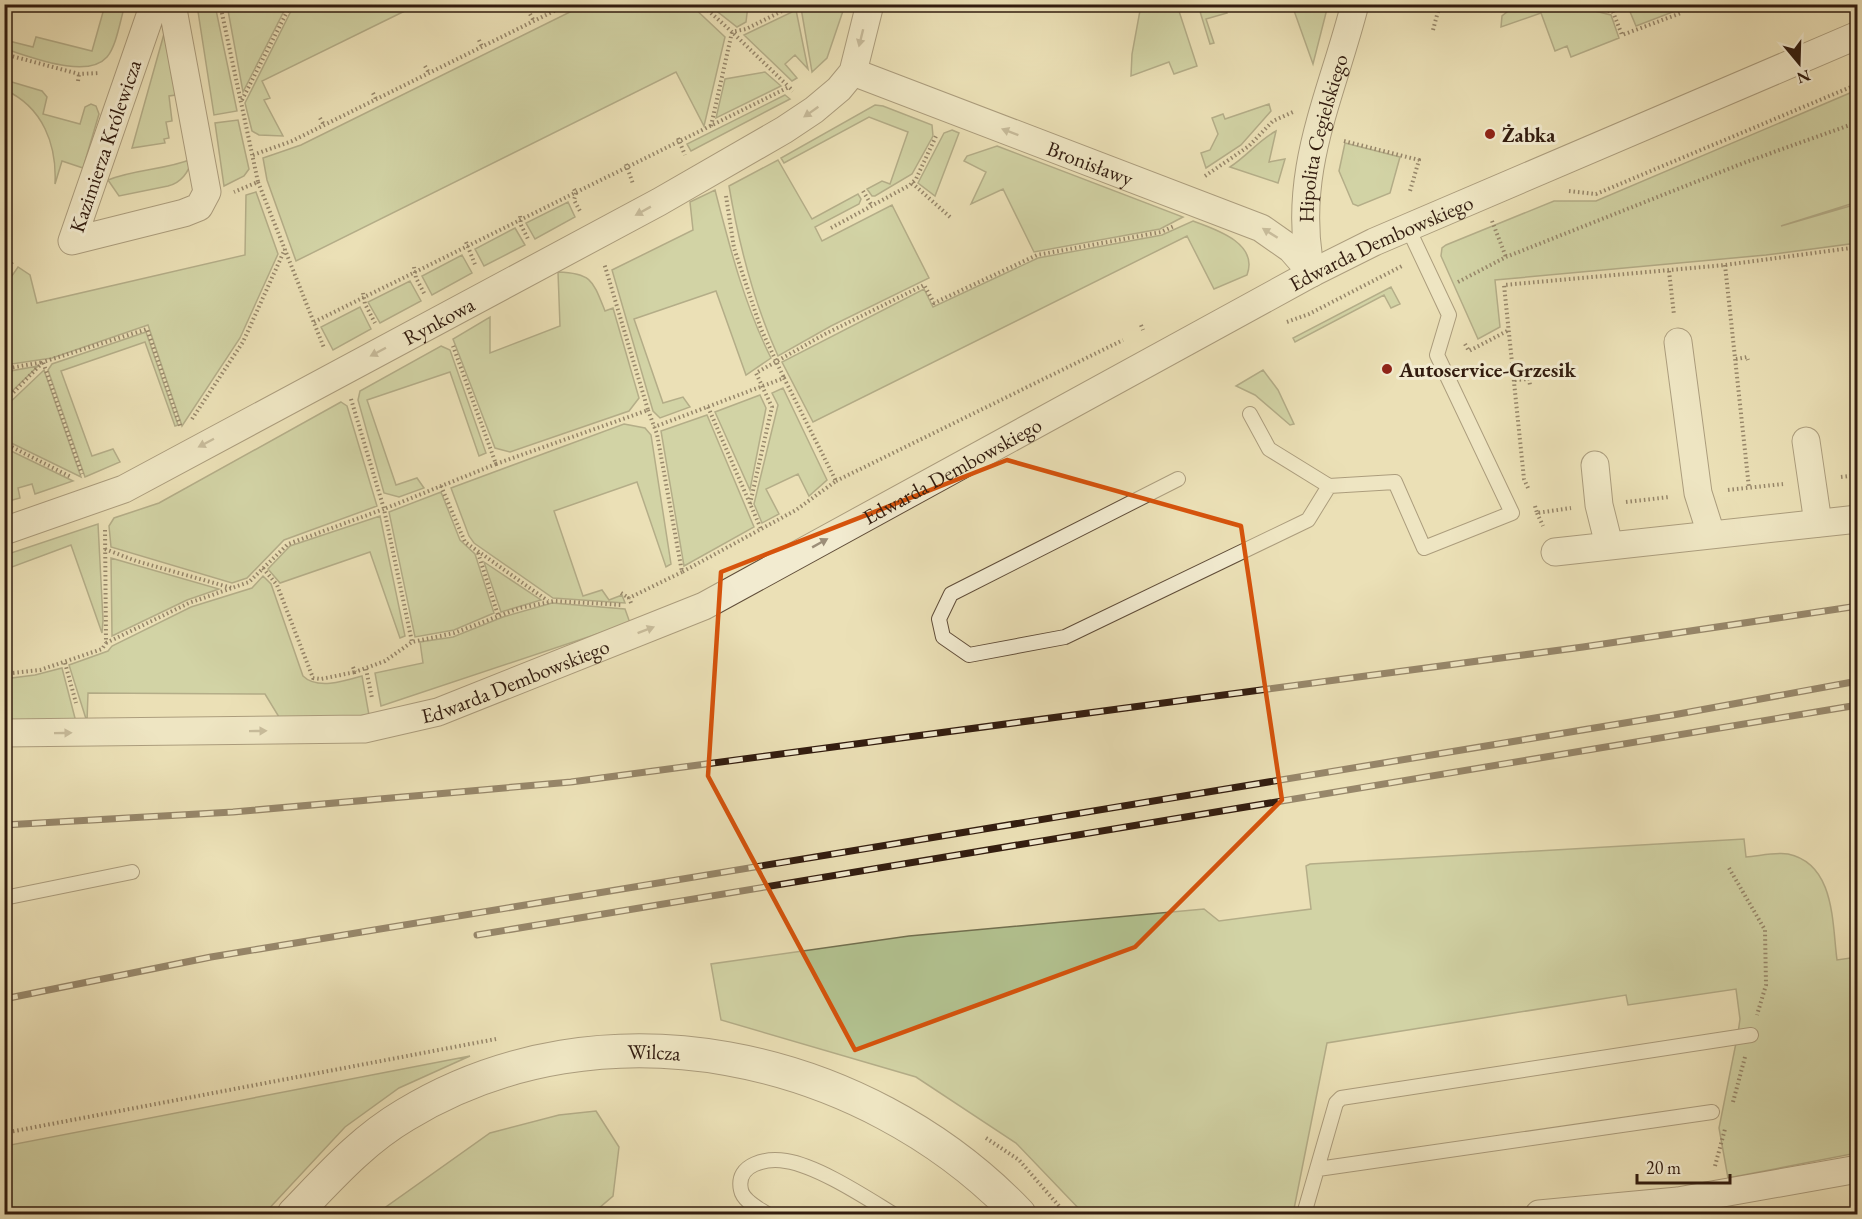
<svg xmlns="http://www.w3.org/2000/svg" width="1862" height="1219" viewBox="0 0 1862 1219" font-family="'EB Garamond',serif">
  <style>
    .green { fill: #b3c391; stroke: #727050; stroke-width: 1.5 }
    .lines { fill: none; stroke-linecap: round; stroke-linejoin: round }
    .service-casing { stroke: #604d39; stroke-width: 16 }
    .minor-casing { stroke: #604d39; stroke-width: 29 }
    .tertiary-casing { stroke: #604d39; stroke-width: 35 }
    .path { stroke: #321c0f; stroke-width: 4; stroke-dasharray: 1.5 3; stroke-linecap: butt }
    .service { stroke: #f2ebd0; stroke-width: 14 }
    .minor { stroke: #f2ebd0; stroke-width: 27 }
    .tertiary { stroke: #f2ebd0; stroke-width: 33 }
    .rail-casing { stroke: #321c0f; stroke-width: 7 }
    .rail { stroke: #f2ebd0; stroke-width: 4.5; stroke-dasharray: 14; stroke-linecap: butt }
    .oneway { fill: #9c8e79 }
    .marked { fill: none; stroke: #d6530c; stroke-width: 4.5; stroke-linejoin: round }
    .poi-dot { fill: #8f2418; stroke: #f2ebd0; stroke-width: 2 }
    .labels { text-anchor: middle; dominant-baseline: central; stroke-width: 6; stroke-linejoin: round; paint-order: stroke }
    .poi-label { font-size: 21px; font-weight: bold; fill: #321c0f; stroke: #f2ebd0; text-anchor: start }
    .street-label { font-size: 21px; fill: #321c0f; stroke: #f2ebd0 }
  </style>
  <rect width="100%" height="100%" fill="#ebe0b6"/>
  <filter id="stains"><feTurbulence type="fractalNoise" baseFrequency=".00333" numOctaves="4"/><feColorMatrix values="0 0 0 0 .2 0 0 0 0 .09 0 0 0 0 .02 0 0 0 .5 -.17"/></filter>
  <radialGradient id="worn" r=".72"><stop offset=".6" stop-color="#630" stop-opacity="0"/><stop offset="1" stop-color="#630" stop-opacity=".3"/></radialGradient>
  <path class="green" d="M 1517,4 L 1570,5 L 1611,15 L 1619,38 L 1571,57 L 1567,46 L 1555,51 L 1541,13 L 1501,27 L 1502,16 Z
    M 105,5 L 125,5 C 120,20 117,45 107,57 C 87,80 29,56 5,49 L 5,40 L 33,47 L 36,37 L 92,51 Z
    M 197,5 L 215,5 L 237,111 L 214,115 Z
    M 227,5 L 287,5 L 243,92 Z
    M 294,5 L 417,5 L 262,81 L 270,98 L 264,100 L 283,136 L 259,135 L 252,131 L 245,103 Z
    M 584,5 L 691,5 L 725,37 L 704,126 L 676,72 L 296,261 L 267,180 L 263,158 L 301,145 Z
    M 709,5 L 748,5 L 746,22 L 737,27 Z
    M 809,5 L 845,5 L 827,58 L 812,72 L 801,8 Z
    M 1141,5 L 1177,5 L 1197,66 L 1174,74 L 1169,62 L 1131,76 L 1132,54 Z
    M 1198,5 L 1224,5 L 1227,13 L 1206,19 L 1214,43 L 1210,44 Z
    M 1292,5 L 1328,5 L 1313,64 Z
    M 1593,5 L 1679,5 L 1678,10 L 1636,26 L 1628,7 L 1617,11 Z
    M 796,10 L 808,69 L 795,55 L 785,64 L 797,78 L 792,81 L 744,35 Z
    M 169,16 L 183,94 L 169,96 L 172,121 L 166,122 L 169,138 L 164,139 L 165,143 L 132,148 Z
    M 765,72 L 781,86 L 716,118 L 725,79 Z
    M 5,80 L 42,91 L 47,97 L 43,114 L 80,124 L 85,107 L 91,104 L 96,106 L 99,114 L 83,168 L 62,161 L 55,184 C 57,145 43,107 5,90 Z
    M 1857,90 L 1857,202 L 1781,226 L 1857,204 L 1857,243 L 1766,255 L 1495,280 L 1500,327 L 1478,339 L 1441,256 L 1442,248 L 1446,245 L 1554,201 L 1596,201 Z
    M 785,95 L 790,99 L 691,151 L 687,144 Z
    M 1269,104 L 1271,111 L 1241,145 L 1206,168 L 1201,153 L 1210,150 L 1218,134 L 1212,118 L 1223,114 L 1225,119 Z
    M 875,105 L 883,106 L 932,125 L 933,136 L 912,174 L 875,196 L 872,196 L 867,189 L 882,181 L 890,184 L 908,132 L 869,117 L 784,163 L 781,158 Z
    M 238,120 L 249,169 L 244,176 L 224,186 L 215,123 Z
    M 952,130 L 959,133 L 935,196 L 918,183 L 944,133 Z
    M 1276,131 L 1269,162 L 1285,159 L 1278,183 L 1230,167 C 1247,156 1258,141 1276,131 Z
    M 1345,143 L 1400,157 L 1390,193 L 1358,206 L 1353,204 L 1339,171 Z
    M 997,146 L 1183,217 L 1160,229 L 1034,252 L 1003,189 L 971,204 L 986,172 L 964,161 L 967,156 Z
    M 192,159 C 189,172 181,183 168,186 L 119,196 L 108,180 C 135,169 165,170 192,159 Z
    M 778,160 L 812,219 L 858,194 L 861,199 L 859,204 L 815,227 L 822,241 L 892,205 L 929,278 L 831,326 L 778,356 C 753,301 739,245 729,186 Z
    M 715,190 C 730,248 744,304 771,358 L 746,375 L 716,291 L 634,319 L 663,403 L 683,397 L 690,407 L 660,418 L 653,411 L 612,270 L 693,230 L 690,202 Z
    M 256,192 L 278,254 L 240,338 L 182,426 L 148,325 L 52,358 L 5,365 L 5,286 L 18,267 L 30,275 L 37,303 L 245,255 L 246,195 Z
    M 568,202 L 575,217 L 535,239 L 526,223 Z
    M 1193,221 C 1215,229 1259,243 1247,275 L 1214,289 L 1187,236 L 813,422 L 782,362 L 924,289 L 933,307 L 1038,258 L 1162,235 Z
    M 515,228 L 525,245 L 484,266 L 475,249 Z
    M 462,255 L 472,273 L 432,295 L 422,276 Z
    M 558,272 C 592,273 593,281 605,311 L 613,308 L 639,398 L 629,411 L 510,452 L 495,448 L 453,339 L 490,317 L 490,353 L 560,326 Z
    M 410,281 L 421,301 L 380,323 L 368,302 Z
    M 1391,287 L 1400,304 L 1391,308 L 1384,295 L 1295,342 L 1293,338 Z
    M 360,307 L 371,329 L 333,350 L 321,327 Z
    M 146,332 L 178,425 L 175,426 L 145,342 L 61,371 L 92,456 L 113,449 L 120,462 L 85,477 L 48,370 L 52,364 Z
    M 441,346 L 450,350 L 486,453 L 479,456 L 450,372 L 367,400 L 396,485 L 417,478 L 424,488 L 399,497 L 384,493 L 358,400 L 360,391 Z
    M 38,366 L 5,398 L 5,372 Z
    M 44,370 L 81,477 L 5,440 L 5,407 Z
    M 1263,370 L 1278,390 L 1294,424 L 1290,425 L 1255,395 L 1236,386 Z
    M 783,388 L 827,480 L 809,496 L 798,474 L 766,489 L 779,514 L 762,523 L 754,504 L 778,405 L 772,393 Z
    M 760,395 L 766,408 L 750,490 L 715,412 Z
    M 341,402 L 347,406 L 377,506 L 284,540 L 247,578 L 232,583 L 111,547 L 109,526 L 114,518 L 159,503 Z
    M 707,415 L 754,527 L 684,566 L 661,431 Z
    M 624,424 L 645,428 L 651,435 L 671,564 L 666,567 L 637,482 L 554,511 L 583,596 L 602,590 L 609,600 L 622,595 L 625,603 L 553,598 L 474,543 L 469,536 L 451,488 Z
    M 4,448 L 5,448 L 73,481 L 35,494 L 32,484 L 18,488 L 20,498 L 5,502 Z
    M 441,492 L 460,540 L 475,554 L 494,613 L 454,630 L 415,637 L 389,512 Z
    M 380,516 L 405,636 L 400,638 L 370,552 L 280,583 L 268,569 L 290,546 Z
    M 98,524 L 103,620 L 102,633 L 71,545 L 4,570 L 5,555 Z
    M 111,558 L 219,589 L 187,600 L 112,636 Z
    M 484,562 L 541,600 L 501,612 Z
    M 263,576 L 271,584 L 303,676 C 317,690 345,681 362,676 L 369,715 L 282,722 L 265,694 L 88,693 L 87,722 L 69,665 L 108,651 L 112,646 L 191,607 L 252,588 Z
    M 552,603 L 625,609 L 630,623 L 381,706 L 375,673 L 423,663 L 420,642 L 453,637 L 503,617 Z
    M 62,668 L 76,722 L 5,721 L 4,679 L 35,675 Z
    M 1744,839 L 1746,857 C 1759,856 1776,852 1788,854 C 1835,864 1832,922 1837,960 L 1857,957 L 1857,1153 L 1728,1178 L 1719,1128 L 1738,1033 L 1740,1019 L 1736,989 L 1628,1005 L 1626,995 L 1327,1043 L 1293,1214 L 1084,1214 L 1016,1143 L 916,1077 L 721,1020 L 711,964 L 909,936 L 1204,909 L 1219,921 L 1311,909 L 1306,866 L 1310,864 Z
    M 470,1056 L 399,1088 L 345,1127 L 264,1214 L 5,1214 L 5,1146 Z
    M 596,1111 L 619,1147 L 613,1196 L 592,1214 L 376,1214 L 490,1133 L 559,1115 Z"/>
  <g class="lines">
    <defs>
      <path id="service" d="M 1250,414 L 1269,449 L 1329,486 L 1395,482 L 1424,548 L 1512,513 L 1437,355 L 1449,315 L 1408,228
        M 1178,479 L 951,594 L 939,619 L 943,637 L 969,655 L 1065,637 L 1308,520 L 1329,486
        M 4,898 L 132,872
        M 1318,1169 L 1712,1112
        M 767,1214 C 758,1208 743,1201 741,1190 C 735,1163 768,1158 786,1161 C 818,1166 865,1197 893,1214
        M 1304,1214 L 1336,1103 L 1341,1098 L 1751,1035"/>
      <g id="minor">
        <path d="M 154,4 L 72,241 L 184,213 L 199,207 L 207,192 L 172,4"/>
        <path id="s1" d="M 853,72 L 1261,228 L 1291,249 L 1312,273"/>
        <path id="s2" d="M 1311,272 C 1291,173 1331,98 1355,4"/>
        <path d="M 1678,342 L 1698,493 L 1711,534"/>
        <path d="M 1806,441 L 1818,523"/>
        <path d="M 1595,465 L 1599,505 L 1609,545"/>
        <path id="s3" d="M 4,531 L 124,489 L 659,202 L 784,130 L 814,110 L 839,89 L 853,72 L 870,4"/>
        <path d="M 1555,552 L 1858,519"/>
        <path id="s4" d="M 4,733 L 364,729 L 438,712 L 704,606 L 1312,273 L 1374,242 L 1858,35"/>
        <path d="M 1539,1214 L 1678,1201 L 1858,1169"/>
      </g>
      <g id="tertiary">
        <path id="s5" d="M 294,1214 C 329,1178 361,1141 405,1115 C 602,995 864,1052 1019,1214"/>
      </g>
    </defs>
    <use href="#service" class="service-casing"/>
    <use href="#minor" class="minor-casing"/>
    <use href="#tertiary" class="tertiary-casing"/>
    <path class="path" d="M 220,4 L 258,182 L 234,192
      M 701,4 L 732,32 L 746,29 L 796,4
      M 1582,4 L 1613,12 L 1622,35 L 1681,13 L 1683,4
      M 530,14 L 534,21
      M 1433,30 L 1440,4
      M 479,40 L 482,47
      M 4,54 L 79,74 L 100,73
      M 425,66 L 429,73
      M 78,81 L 79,74
      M 373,93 L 376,99
      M 242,100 L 291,4
      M 320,118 L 324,125
      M 711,126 L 732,32 L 789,87
      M 678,138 L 685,155
      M 1344,141 L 1419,160 L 1410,191
      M 253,155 L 292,141 L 568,4
      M 626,164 L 633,184
      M 1205,176 L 1249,146 L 1273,121 L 1293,112
      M 258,182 L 324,348
      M 912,183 L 950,217
      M 574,189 L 576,193 L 574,200 L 581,213
      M 863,191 L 872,206
      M 1569,191 L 1596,194 L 1858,84
      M 726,196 L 734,248 L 761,329 L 784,378
      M 520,216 L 521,225 L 528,239
      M 1492,221 L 1506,257
      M 831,228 L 910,185 L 916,179 L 937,134
      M 466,242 L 476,267
      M 1725,265 L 1749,488
      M 414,267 L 416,278 L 425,295
      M 1669,271 L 1674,315
      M 4,274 L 12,262
      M 1458,282 L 1506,257 L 1746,162 L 1858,122
      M 363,293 L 365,304 L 375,323
      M 314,322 L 789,87 L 793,91
      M 1287,322 L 1309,314 L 1402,266
      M 1141,325 L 1143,330
      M 1465,344 L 1469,351 L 1509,330
      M 1736,359 L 1747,357 L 1748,360
      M 4,369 L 43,362 L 82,474
      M 1515,380 L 1529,379 L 1530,385
      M 351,399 L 384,509 L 496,464 L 453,346
      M 4,402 L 43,362 L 147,329 L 181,428
      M 708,407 L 761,529
      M 648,410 L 657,434 L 682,572 L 796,510 L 836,481 L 784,378 L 654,427
      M 192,419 L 243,342 L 285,249
      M 4,443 L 71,477
      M 496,464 L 648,410 L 604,263
      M 1841,477 L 1858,475
      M 836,481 L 1123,340
      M 441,486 L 465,542 L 548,601
      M 1528,488 L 1524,479 L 1504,285 L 1725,265 L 1858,247
      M 1728,490 L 1783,484
      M 1626,502 L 1669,497
      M 750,504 L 772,407 L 756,373 L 825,334 L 924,285 L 934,303 L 1037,255 L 1161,232 L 1174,226
      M 1535,506 L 1537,513 L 1571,508
      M 1537,513 L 1543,526
      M 105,549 L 136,561 L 232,588
      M 478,553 L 498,615
      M 263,568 L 277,585 L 313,678 L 321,679 L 355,672
      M 621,593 L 629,598
      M 631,603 L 629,598 L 682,572
      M 106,643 L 189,603 L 249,582 L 288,544 L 384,509 L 412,642
      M 65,663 L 76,703
      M 353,667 L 355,672 L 385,661 L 412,642 L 454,633 L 520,608 L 554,601 L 622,605
      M 366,669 L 372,698
      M 4,674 L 40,670 L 102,649 L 106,643 L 105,527
      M 1729,868 L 1765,930 L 1766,985 L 1757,1015
      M 1733,1102 L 1745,1057
      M 4,1133 L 496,1039
      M 986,1138 L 1019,1160 L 1066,1214
      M 1715,1166 L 1725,1129"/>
    <use href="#service" class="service"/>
    <use href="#minor" class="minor"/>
    <use href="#tertiary" class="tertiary"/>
    <defs>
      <path id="rail" d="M 4,825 L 233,812 L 571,782 L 1583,647 L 1858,606
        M 477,935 L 1858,705
        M 4,999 L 211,957 L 1673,715 L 1858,681"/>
    </defs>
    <use href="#rail" class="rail-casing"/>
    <use href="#rail" class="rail"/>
  </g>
  <defs><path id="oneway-solid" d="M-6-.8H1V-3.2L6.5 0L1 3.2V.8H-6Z" transform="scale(1.5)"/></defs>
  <g class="oneway">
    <use href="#oneway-solid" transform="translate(861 38) rotate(104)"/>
    <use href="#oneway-solid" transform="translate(811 112) rotate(145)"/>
    <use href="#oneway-solid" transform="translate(1010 132) rotate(-159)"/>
    <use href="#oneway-solid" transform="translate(643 211) rotate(151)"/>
    <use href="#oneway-solid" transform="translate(1270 233) rotate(-148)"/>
    <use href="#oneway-solid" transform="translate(378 352) rotate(152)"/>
    <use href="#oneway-solid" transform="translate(206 443) rotate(152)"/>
    <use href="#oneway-solid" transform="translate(820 543) rotate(-29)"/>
    <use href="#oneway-solid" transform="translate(646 630) rotate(-21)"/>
    <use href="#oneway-solid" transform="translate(258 731) rotate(-1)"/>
    <use href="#oneway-solid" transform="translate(63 733) rotate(-1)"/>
  </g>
  <path d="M0 0H1862V1219H0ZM 1007,460 L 1241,526 L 1282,800 L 1135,947 L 855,1050 L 708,776 L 721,572 Z" fill="#ebe0b6" fill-opacity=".55" fill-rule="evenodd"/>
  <path class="marked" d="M 1007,460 L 1241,526 L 1282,800 L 1135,947 L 855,1050 L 708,776 L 721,572 Z"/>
  <g class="poi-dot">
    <circle cx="1490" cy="134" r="6"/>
    <circle cx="1387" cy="369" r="6"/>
  </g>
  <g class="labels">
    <g class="poi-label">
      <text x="1502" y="134">Żabka</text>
      <text x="1399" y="369">Autoservice-Grzesik</text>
    </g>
    <g class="street-label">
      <text stroke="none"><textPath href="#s2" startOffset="136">Hipolita Cegielskiego</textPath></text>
      <text transform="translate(105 146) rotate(-71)">Kazimierza Królewicza</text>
      <text stroke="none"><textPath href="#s1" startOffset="254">Bronisławy</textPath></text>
      <text stroke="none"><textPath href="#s4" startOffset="1491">Edwarda Dembowskiego</textPath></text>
      <text stroke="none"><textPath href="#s3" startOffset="484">Rynkowa</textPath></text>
      <text stroke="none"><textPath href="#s4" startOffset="1005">Edwarda Dembowskiego</textPath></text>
      <text stroke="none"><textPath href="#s4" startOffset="519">Edwarda Dembowskiego</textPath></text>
      <text stroke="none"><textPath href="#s5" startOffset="410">Wilcza</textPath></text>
    </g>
  </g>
  <rect width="1862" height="1219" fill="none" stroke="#ebe0b6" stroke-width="24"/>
  <rect x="6" y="6" width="1850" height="1207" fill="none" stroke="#321c0f" stroke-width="3"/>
  <rect x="12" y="12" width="1838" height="1195" fill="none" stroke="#321c0f" stroke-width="1.5"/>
  <g transform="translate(1799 63) rotate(161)" stroke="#f2ebd0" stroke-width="4.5" paint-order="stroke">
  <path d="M0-4.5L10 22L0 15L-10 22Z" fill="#321c0f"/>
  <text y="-9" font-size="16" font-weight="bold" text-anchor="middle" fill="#321c0f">N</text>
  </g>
  <path d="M1637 1174v9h93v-9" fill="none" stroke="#321c0f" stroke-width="3"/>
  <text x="1646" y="1174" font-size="18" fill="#321c0f" stroke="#f2ebd0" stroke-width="4.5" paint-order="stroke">20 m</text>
  <rect width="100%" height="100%" filter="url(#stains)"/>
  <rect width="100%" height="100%" fill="url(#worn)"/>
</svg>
